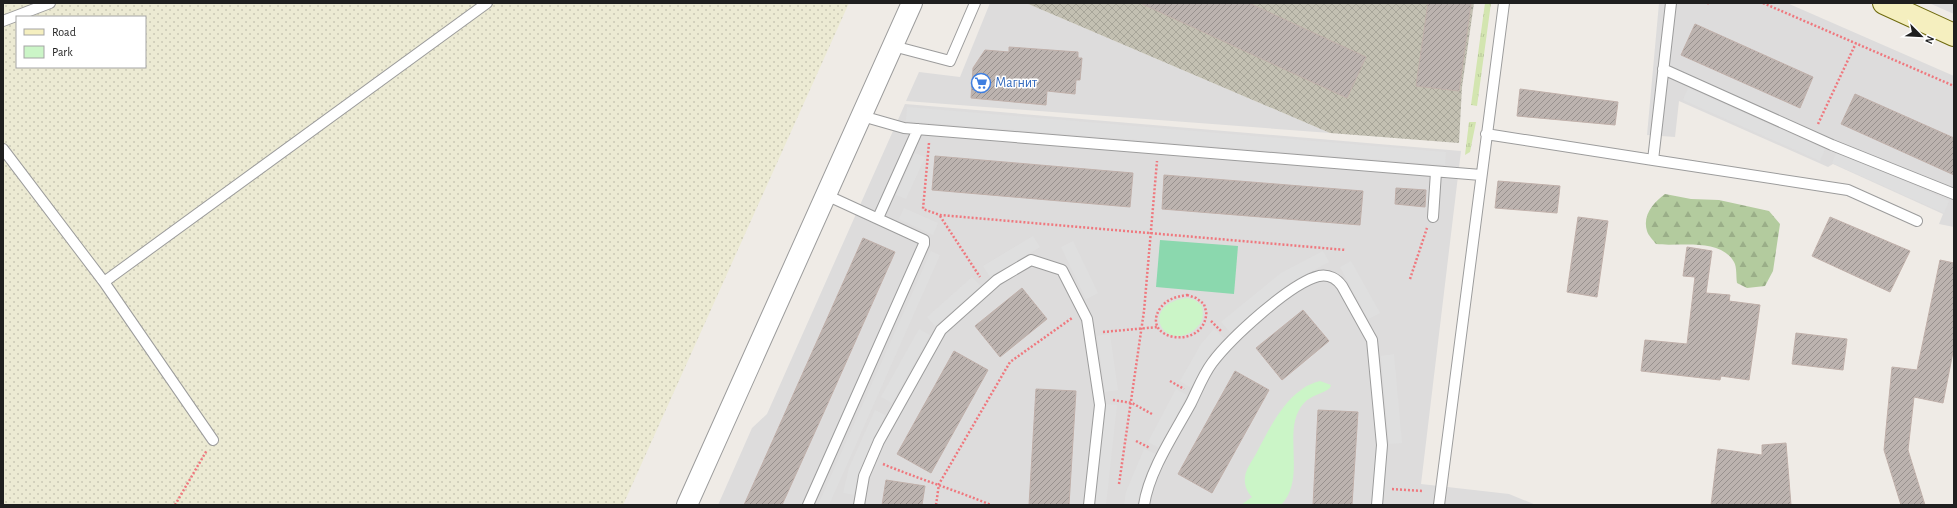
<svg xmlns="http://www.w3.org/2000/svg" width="1957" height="508" viewBox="0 0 1957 508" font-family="'Alegreya Sans',sans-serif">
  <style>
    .residential { fill: #dddcdc }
    .construction { fill: url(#construction-cross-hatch) }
    .farmland { fill: url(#farmland-dots); fill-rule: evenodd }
    .grass { fill: url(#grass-tufts) }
    .forest { fill: url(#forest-firs) }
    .park { fill: #cbf5c7 }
    .pitch { fill: #8bd8ae }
    .parking { fill: #dfdfdf }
    .building { fill: url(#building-hatch); stroke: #c0b0aa }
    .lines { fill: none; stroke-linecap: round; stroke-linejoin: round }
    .service-casing { stroke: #9c9c9c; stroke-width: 12 }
    .minor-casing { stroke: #9c9c9c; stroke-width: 22 }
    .secondary-casing { stroke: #6f6a0e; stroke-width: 24 }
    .path { stroke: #ef787e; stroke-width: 2.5; stroke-dasharray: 2 2; stroke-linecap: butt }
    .service { stroke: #fff; stroke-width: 10 }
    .minor { stroke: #fff; stroke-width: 20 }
    .secondary { stroke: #f5efbf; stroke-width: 22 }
    .labels { text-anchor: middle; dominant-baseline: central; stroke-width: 3; stroke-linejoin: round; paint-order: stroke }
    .shop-label { font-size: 14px; fill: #366cbe; stroke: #fff; text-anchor: start }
  </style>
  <defs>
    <pattern id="construction-cross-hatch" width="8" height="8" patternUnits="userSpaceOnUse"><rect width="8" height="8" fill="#c3c0b2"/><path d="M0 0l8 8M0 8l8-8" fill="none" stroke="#a7a599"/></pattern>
    <pattern id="farmland-dots" width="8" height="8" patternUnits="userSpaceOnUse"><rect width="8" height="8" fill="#ecead3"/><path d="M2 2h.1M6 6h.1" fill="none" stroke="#cac8b5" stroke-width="1.8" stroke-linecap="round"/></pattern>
    <pattern id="grass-tufts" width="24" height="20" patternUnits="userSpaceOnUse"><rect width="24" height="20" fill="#d3e5b0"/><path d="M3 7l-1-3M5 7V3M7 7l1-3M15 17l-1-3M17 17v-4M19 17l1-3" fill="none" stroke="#b5c497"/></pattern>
    <pattern id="forest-firs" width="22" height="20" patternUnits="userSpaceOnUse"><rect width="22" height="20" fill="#b3cb9e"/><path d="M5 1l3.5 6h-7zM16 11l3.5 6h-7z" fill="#9aae88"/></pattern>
    <pattern id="building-hatch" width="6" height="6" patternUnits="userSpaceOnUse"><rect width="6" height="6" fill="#bcb3af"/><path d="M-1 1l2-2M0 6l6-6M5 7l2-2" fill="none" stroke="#98918e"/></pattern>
  </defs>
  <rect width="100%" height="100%" fill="#efebe6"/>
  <path class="residential" d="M 990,3 L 1026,3 L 1330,133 L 906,101 L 919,72 L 960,77 Z
    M 1659,3 L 1787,3 L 1954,76 L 1954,227 L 1939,224 L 1943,214 L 1833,164 L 1828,167 L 1679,101 L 1675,137 L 1647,135 Z
    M 1929,3 L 1954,3 L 1954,14 Z
    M 905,104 L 1461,151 L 1421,484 L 1509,494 L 1536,505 L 718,505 L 752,428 L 767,414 Z"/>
  <path class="construction" d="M 1026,3 L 1474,3 L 1462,87 L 1459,143 L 1330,133 Z"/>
  <path class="farmland" d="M 3,3 L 849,3 L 623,505 L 3,505 ZM 17,17 L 145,17 L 145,67 L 17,67 Z"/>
  <path class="grass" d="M 1485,3 L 1491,3 L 1477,106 L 1471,105 Z
    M 1469,122 L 1476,122 L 1470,152 L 1465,155 Z"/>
  <path class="forest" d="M 1665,194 L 1691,199 L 1719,200 L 1769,211 L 1780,224 L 1773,271 L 1765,286 L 1747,288 L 1737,283 C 1736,277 1737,267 1734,262 C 1720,237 1679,247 1656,244 C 1653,240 1648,235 1647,231 C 1642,215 1654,202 1665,194 Z"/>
  <path class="park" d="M 1187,298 L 1195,300 L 1202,306 C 1204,316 1203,323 1194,330 C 1163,353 1138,304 1187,298 Z
    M 1320,381 L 1331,385 L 1330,388 C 1323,394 1311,395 1304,403 C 1280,429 1308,477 1281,505 L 1241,505 L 1252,497 C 1247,492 1244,485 1245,477 C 1246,468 1253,460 1257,452 C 1268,431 1281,404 1301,390 C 1307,385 1313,383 1320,381 Z"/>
  <path class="pitch" d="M 1160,240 L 1238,246 L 1234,294 L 1156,287 Z"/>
  <path class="parking" d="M 1688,88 L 1825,149 L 1820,161 L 1683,100 Z
    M 907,107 L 1446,152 L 1445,165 L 906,121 Z
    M 1837,151 L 1949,201 L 1944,213 L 1832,163 Z
    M 915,153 L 925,157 L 906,199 L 896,195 Z
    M 904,208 L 938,223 L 933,235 L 899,219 Z
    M 1033,236 L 1040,247 L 990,277 L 983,266 Z
    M 1073,241 L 1098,293 L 1086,299 L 1061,247 Z
    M 931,251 L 940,255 L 829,505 L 818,505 Z
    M 1323,251 L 1329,262 L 1288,284 L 1230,332 L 1221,322 L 1281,273 Z
    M 1351,261 L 1380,313 L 1368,319 L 1340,267 Z
    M 972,277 L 981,286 L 935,326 L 927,317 Z
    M 919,329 L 930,335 L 892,403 L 881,397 Z
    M 1214,329 L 1224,338 L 1211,352 L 1191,388 L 1180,381 L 1201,344 Z
    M 1110,334 L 1118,390 L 1105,392 L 1097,336 Z
    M 1394,354 L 1402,443 L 1389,444 L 1381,356 Z
    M 1176,389 L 1187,395 L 1159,448 L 1148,442 Z
    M 1104,404 L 1117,405 L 1106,505 L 1093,505 Z
    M 875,410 L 885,415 L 860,471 L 854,495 L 843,493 L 849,468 Z
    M 1144,449 L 1156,454 L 1139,496 L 1137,505 L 1124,505 L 1126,492 Z"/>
  <path class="building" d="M 1140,3 L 1249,3 L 1366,57 L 1347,98 Z
    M 1428,3 L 1471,3 L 1459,91 L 1416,86 Z
    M 1695,24 L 1813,77 L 1800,108 L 1681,55 Z
    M 1009,47 L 1078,52 L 1078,58 L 1082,58 L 1080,80 L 1076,80 L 1075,94 L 1047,91 L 1046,105 L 971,98 L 973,68 L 985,50 L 1009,52 Z
    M 1520,89 L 1618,102 L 1615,125 L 1517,116 Z
    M 1855,94 L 1954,138 L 1954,175 L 1841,124 Z
    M 935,156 L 1133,173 L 1130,207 L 932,190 Z
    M 1164,175 L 1363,191 L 1360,225 L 1162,209 Z
    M 1498,181 L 1560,186 L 1557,213 L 1495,208 Z
    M 1396,188 L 1426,190 L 1425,207 L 1395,204 Z
    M 1578,217 L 1608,221 L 1597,297 L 1567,292 Z
    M 1830,217 L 1910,251 L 1890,292 L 1812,256 Z
    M 863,238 L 895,252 L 828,403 L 782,505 L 744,505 Z
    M 1687,247 L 1712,251 L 1706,293 L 1730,295 L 1729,301 L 1760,305 L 1749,380 L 1721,376 L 1720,380 L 1641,371 L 1645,340 L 1687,344 L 1695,277 L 1683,276 Z
    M 1940,260 L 1954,263 L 1954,347 L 1943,403 L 1914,397 L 1908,450 L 1925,505 L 1901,505 L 1884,450 L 1892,367 L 1917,370 Z
    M 1022,288 L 1047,319 L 1000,357 L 975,326 Z
    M 1303,310 L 1329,341 L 1282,380 L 1256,348 Z
    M 1796,333 L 1847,339 L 1843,370 L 1792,364 Z
    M 954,351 L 988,370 L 931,473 L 897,454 Z
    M 1235,371 L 1269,390 L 1212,493 L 1178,474 Z
    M 1036,389 L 1076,391 L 1069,505 L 1029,505 Z
    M 1318,410 L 1358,412 L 1352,505 L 1313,505 Z
    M 1786,443 L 1791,505 L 1711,505 L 1718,449 L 1762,455 L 1762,445 Z
    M 886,480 L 925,486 L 922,505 L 882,505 Z"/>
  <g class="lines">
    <defs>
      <path id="service" d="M 3,21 L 50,3
        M 893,46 L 950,61 L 975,3
        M 1663,69 L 1832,145 L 1954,194
        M 862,116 L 904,128 L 1481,175
        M 1486,134 L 1653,160 L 1671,3
        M 3,149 L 104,282 L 213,440
        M 1653,160 L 1848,190 L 1917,221
        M 1433,217 L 1436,172
        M 878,218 L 918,129
        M 104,282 L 487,3
        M 808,505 L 924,244 L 924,240 L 826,195
        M 859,505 L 864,476 L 879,441 L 941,330 L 997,280 L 1031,260 L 1062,270 L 1087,319 L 1100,405 L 1089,505
        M 1144,505 C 1149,471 1174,434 1191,403 C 1197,391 1203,375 1212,363 C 1230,339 1290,283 1319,276 C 1329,274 1337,279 1342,286 L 1372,340 L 1382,445 L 1377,505
        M 1439,505 L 1504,3"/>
      <path id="minor" d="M 687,505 L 912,3"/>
      <path id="secondary" d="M 1884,3 L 1954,35"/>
    </defs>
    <use href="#service" class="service-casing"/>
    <use href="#minor" class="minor-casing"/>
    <use href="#secondary" class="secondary-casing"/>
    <path class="path" d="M 1707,3 L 1711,3
      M 1763,3 L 1954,86
      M 1818,124 L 1856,43
      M 929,143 L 923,209 L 940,215 L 1346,250
      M 940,216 L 980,277
      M 1410,279 L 1427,228
      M 1187,295 L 1196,298 L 1204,304 C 1205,308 1207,313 1206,316 C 1201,350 1142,340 1159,310 C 1166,299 1175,297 1187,295 Z
      M 1211,321 L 1222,332
      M 1103,332 L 1158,327
      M 1170,381 L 1184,389
      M 1113,400 L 1132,403 L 1152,414
      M 1136,441 L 1150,448
      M 883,464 C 919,479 955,490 991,505
      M 1119,484 L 1144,311 L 1157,161
      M 1392,489 L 1422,491
      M 175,505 L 207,450
      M 936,505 L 939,484 L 1010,362 L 1072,318"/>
    <use href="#service" class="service"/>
    <use href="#minor" class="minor"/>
    <use href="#secondary" class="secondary"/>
  </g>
  <defs>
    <symbol id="supermarket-ring" viewBox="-11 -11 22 22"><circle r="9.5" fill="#fff" stroke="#3f7fe0" stroke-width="1.5"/><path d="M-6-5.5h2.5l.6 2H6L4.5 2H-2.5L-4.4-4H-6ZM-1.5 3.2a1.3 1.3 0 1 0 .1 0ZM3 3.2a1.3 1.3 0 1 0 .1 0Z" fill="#3f7fe0"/></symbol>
  </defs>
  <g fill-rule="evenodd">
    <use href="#supermarket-ring" x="970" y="72" width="22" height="22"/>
  </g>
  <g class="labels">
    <g class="shop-label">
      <text x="995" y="83">Магнит</text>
    </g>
  </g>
  <rect width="1957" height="508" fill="none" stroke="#1f1f1f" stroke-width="8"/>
  <rect x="16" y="16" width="130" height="52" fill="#ffffff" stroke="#a5a5a5"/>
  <rect x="24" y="29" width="20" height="6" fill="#f5efbf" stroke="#a5a5a5"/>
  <text x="52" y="36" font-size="12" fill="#1f1f1f">Road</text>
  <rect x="24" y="46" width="20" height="12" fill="#cbf5c7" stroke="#a5a5a5"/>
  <text x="52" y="56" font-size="12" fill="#1f1f1f">Park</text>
  <g transform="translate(1921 36) rotate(114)" stroke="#ffffff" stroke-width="3" paint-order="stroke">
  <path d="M0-3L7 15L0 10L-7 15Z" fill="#1f1f1f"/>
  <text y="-6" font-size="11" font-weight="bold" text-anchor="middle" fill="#1f1f1f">N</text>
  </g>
</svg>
